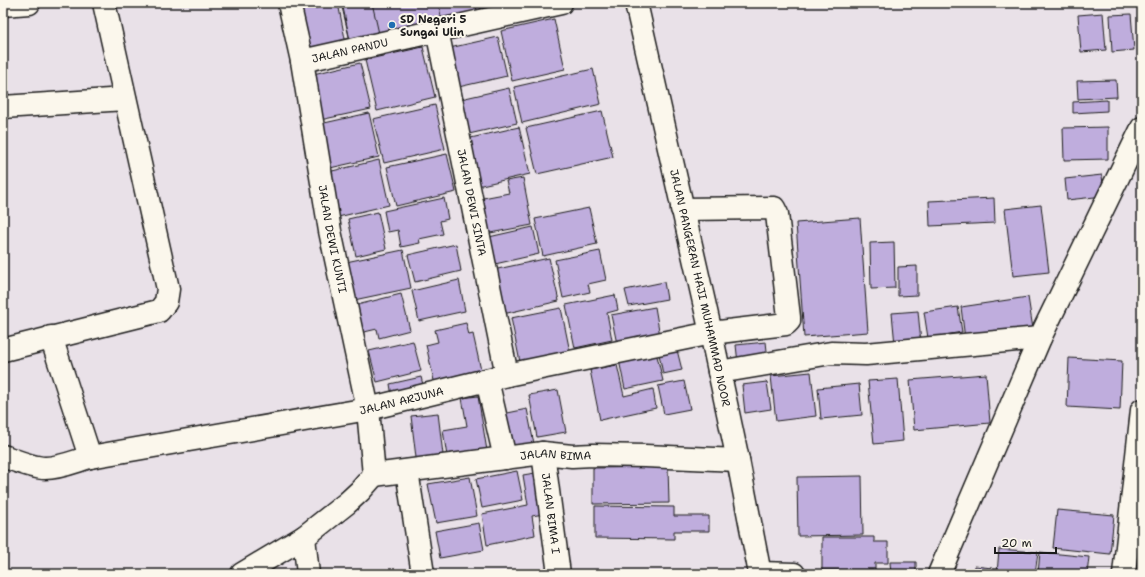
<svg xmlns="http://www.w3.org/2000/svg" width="1145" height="577" viewBox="0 0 1145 577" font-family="'Shantell Sans',sans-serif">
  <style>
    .building { fill: #bfaddd; stroke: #1c1c1c }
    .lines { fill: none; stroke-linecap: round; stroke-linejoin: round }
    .minor-casing { stroke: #1c1c1c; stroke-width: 25 }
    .major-casing { stroke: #1c1c1c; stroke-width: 25 }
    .minor { stroke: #fbf7ec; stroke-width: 22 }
    .major { stroke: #fbf7ec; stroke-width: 22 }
    .poi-dot { fill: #1f6fb2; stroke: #fbf7ec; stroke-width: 1.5 }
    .labels { text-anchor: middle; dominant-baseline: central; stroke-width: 4; stroke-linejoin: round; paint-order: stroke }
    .poi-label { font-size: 11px; font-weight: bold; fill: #1c1c1c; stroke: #fbf7ec; text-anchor: start }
    .street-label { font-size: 11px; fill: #1c1c1c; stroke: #fbf7ec }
  </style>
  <rect width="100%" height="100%" fill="#e9e1e8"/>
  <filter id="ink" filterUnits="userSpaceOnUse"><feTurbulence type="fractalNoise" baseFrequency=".025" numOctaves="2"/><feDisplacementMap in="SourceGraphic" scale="8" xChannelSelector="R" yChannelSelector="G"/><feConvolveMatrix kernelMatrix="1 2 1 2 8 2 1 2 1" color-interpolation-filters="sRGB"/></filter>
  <g filter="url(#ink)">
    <path class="building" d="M 306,3 L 324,3 L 307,7 Z
      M 306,3 L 324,3 L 307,7 Z
      M 338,3 L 346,44 L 308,52 L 298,12 L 307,7 L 316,8 Z
      M 342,3 L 524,3 L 351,45 Z
      M 358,3 L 372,3 L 380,38 L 351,45 L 342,7 Z
      M 438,3 L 475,3 L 479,17 L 443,25 Z
      M 480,3 L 518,3 L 482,16 Z
      M 1103,13 L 1106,50 L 1081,52 L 1078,15 Z
      M 1131,14 L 1134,50 L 1112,52 L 1110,15 Z
      M 554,19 L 565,69 L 512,81 L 501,31 Z
      M 498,37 L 507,76 L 454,88 L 445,49 Z
      M 423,47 L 435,97 L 377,111 L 365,60 Z
      M 360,63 L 371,109 L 320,120 L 309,75 Z
      M 593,69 L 601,104 L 522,123 L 514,87 Z
      M 1116,80 L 1117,97 L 1078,99 L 1077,81 Z
      M 509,88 L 517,123 L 469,134 L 461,99 Z
      M 1107,100 L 1107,111 L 1073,113 L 1073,102 Z
      M 435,105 L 445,149 L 384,163 L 373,119 Z
      M 602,111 L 613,157 L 537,174 L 526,128 Z
      M 369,113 L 379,157 L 330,168 L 320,124 Z
      M 519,127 L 530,174 L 473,187 L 462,140 Z
      M 1108,127 L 1108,159 L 1064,160 L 1063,128 Z
      M 447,154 L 456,192 L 396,206 L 387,167 Z
      M 379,160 L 389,205 L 338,217 L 328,172 Z
      M 1102,175 L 1104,196 L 1067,200 L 1065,179 Z
      M 523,178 L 532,225 L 485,234 L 478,199 L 509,193 L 506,181 Z
      M 444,198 L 448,219 L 440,221 L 443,234 L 419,239 L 420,243 L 401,247 L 398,230 L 388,232 L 384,211 Z
      M 994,198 L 995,223 L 930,226 L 929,201 Z
      M 1041,205 L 1049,272 L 1013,276 L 1005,209 Z
      M 589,208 L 597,244 L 543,256 L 535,219 Z
      M 378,212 L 386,249 L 356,256 L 348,219 Z
      M 860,218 L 868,332 L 804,337 L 796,223 Z
      M 533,227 L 539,254 L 495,264 L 489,237 Z
      M 894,242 L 895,288 L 871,289 L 870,243 Z
      M 456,244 L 461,271 L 415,282 L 408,255 Z
      M 403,250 L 411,288 L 354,300 L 346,262 Z
      M 600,251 L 606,280 L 588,284 L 590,292 L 563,298 L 555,260 Z
      M 549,258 L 559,301 L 503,314 L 493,270 Z
      M 917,266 L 917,295 L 898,296 L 898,267 Z
      M 459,280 L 465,311 L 419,321 L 412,291 Z
      M 664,282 L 667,299 L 629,306 L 625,290 Z
      M 401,294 L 410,330 L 379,338 L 377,329 L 360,333 L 353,306 Z
      M 615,295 L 618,310 L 607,313 L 612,340 L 575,348 L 566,305 Z
      M 1028,297 L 1033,329 L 965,339 L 961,307 Z
      M 655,307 L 660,336 L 617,344 L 611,315 Z
      M 958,307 L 962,332 L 928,338 L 924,312 Z
      M 561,308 L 571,357 L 521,367 L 511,318 Z
      M 918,311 L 921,343 L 895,345 L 892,313 Z
      M 466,323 L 469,335 L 473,334 L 482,375 L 435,385 L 426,345 L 438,342 L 435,330 Z
      M 413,341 L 421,371 L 377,382 L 369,351 Z
      M 766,342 L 768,360 L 738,363 L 736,345 Z
      M 676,346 L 682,370 L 663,374 L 658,349 Z
      M 656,352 L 663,381 L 625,389 L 619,360 Z
      M 1069,358 L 1122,361 L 1120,410 L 1067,407 Z
      M 617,365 L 624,396 L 653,389 L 656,408 L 600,420 L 590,370 Z
      M 811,372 L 816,416 L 776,421 L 771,376 Z
      M 986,374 L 990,423 L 914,430 L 910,380 Z
      M 421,377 L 424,389 L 392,396 L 390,384 Z
      M 898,379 L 903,441 L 874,444 L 868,381 Z
      M 684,381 L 690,409 L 664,414 L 658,386 Z
      M 767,382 L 771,409 L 745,413 L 742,385 Z
      M 859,384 L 862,415 L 821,419 L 818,388 Z
      M 558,390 L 566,432 L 537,437 L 529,395 Z
      M 478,396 L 488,457 L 448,463 L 443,430 L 467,426 L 462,398 Z
      M 527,409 L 535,449 L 506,454 L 498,415 Z
      M 438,413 L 444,463 L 417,466 L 411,416 Z
      M 668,467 L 669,503 L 593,504 L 593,468 Z
      M 517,471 L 523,500 L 482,508 L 476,479 Z
      M 535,473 L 543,514 L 532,516 L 535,535 L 487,545 L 482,514 L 528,505 L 523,475 Z
      M 862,476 L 863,535 L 798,536 L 797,477 Z
      M 470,477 L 477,516 L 436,523 L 428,484 Z
      M 595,506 L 674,507 L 674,516 L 709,516 L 709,531 L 674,531 L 674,539 L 595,538 Z
      M 1057,510 L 1114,515 L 1110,554 L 1053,548 Z
      M 479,523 L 484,550 L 440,558 L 435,531 Z
      M 822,537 L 874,537 L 874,542 L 888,542 L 888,563 L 875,563 L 875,570 L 822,570 Z
      M 999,549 L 1038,552 L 1035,574 L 997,574 Z
      M 1040,552 L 1089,557 L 1087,574 L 1038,574 Z
      M 890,562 L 916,562 L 916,574 L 891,574 Z
      M 975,566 L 992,568 L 991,574 L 974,574 Z"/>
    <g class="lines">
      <defs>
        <g id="minor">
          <path id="s1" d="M 289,3 L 302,61 L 330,231 L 368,409 L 374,475"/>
          <path d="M 3,5 L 29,3"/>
          <path id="s2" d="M 437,30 L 507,375"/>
          <path id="s3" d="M 302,61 L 561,3"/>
          <path d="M 3,107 L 125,99"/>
          <path d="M 51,337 L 90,457"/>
          <path d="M 3,350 L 159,311 L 166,302 L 168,289 L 104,3"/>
          <path d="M 719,372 L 831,353 L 866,354 L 1040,338"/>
          <path d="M 487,380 L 505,458"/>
          <path id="s4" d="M 543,453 L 559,574"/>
          <path id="s5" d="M 3,456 C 14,460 33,468 45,468 C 60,468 76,461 90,457 L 368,409 L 507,375 L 711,333 L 786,324 L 789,321 L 789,317 L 777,214 L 774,208 L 682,209"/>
          <path d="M 407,471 L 423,574"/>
          <path id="s6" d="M 374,475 L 543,453 L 572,456 L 593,455 L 645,456 L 738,460"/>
          <path d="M 304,537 L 308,574"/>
          <path d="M 760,573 L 794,574"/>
          <path d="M 242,574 L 304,537 L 347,503 L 360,491 L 374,475"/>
          <path d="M 939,574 L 1040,338 L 1142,128"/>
        </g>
        <g id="major">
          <path id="s7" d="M 636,3 L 711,333 L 738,460 L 760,574"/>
          <path d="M 1124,574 L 1142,410"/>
        </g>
      </defs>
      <use href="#minor" class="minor-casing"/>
      <use href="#major" class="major-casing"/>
      <use href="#minor" class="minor"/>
      <use href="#major" class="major"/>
    </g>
  </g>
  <circle class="poi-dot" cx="392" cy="25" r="4"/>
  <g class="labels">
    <g class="poi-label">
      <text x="400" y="19">SD Negeri 5<tspan x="400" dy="13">Sungai Ulin</tspan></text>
    </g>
    <g class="street-label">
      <text stroke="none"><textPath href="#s3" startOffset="49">JALAN PANDU</textPath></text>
      <text stroke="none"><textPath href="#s2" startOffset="176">JALAN DEWI SINTA</textPath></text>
      <text stroke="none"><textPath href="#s1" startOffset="240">JALAN DEWI KUNTI</textPath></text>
      <text stroke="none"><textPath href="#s7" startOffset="292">JALAN PANGERAN HAJI MUHAMMAD NOOR</textPath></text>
      <text stroke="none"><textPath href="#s5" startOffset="407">JALAN ARJUNA</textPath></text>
      <text stroke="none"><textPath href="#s6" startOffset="183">JALAN BIMA</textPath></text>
      <text stroke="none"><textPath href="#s4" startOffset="61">JALAN BIMA I</textPath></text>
    </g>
  </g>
  <rect width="1145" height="577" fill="none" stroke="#fbf7ec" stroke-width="16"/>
  <rect x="8" y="8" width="1129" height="561" fill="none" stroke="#1c1c1c" stroke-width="1.5" filter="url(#ink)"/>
  <path d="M995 547v6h61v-6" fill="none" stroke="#1c1c1c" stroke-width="2"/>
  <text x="1001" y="547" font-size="12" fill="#1c1c1c" stroke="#fbf7ec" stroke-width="3" paint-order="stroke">20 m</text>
</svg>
